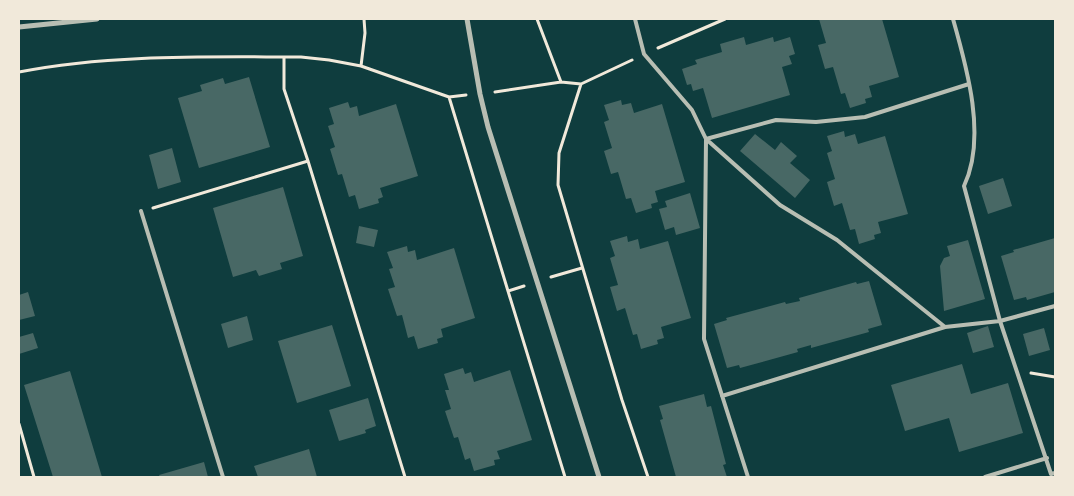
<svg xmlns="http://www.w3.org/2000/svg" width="1074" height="496" viewBox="0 0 1074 496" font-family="Montserrat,sans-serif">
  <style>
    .building { fill: #486865 }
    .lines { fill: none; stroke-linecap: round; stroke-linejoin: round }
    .path { stroke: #f1e9da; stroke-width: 3 }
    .service { stroke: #b8beb3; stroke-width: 4 }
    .minor { stroke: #b8beb3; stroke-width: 5 }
  </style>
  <rect width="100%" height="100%" fill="#0f3d3e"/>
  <path class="building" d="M 819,19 L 882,19 L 899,77 L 869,86 L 872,97 L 865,99 L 866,103 L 850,108 L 845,93 L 841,94 L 833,67 L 825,69 L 818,45 L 826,43 Z
    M 744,37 L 746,45 L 773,37 L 774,42 L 790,37 L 795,54 L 789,56 L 792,64 L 782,67 L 790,95 L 712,118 L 703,88 L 693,91 L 691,84 L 687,85 L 682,69 L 697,64 L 695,60 L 722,52 L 720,44 Z
    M 249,77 L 270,147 L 199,168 L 178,98 L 202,91 L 200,85 L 223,78 L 225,84 Z
    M 621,100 L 622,105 L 631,103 L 634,113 L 662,104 L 685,182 L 655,191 L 658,202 L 651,204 L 652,208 L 636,213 L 631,198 L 626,199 L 618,172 L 611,174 L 604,151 L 612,148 L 604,122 L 609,120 L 604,105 Z
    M 348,102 L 350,108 L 357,106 L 359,116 L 396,104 L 418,176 L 380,188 L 383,197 L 378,199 L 379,203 L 359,209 L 355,195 L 349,197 L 342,174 L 338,175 L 330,149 L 335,147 L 328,126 L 334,124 L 329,108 Z
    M 844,131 L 845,137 L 855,134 L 858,144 L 885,136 L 908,214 L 878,222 L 881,233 L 874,235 L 875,239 L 859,244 L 855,229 L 850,230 L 842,203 L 834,206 L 827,182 L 835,179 L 827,153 L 832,151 L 827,136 Z
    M 755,134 L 775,150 L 781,142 L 797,156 L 790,163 L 810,180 L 795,198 L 740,151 Z
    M 172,148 L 181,182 L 158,189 L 149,155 Z
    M 1003,178 L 1012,206 L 988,214 L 979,186 Z
    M 283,187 L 303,256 L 280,263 L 282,269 L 259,276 L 256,270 L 233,277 L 213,208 Z
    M 690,193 L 700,228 L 676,235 L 674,227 L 665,230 L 659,209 L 667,207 L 665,201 Z
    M 359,226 L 378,230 L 374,247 L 356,243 Z
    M 627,236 L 628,242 L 638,239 L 640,249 L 668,241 L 691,318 L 661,327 L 664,338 L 657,340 L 658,344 L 641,349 L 637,334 L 633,335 L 625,308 L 617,311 L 610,287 L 618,285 L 610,258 L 615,256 L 610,241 Z
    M 1055,238 L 1055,292 L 1027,300 L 1026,297 L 1014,300 L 1001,256 L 1014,252 L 1013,250 Z
    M 968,240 L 985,299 L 944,311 L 940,266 L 944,258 L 950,256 L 947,246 Z
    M 407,246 L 408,252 L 415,250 L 417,260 L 454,248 L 475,318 L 441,329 L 443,337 L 437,339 L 438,343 L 418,349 L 414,336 L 408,338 L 402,315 L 397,316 L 388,289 L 395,287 L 389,269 L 393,268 L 387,252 Z
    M 869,281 L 882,325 L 868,329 L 869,332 L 811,348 L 811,345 L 797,349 L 798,352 L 740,368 L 739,365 L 727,368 L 714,324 L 727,320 L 726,318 L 785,302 L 786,304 L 800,301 L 799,298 L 856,282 L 857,284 Z
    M 28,292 L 35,316 L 19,320 L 19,295 Z
    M 247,316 L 253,340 L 228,348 L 221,324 Z
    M 332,325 L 351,386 L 297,403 L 278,341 Z
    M 988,326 L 994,347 L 973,353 L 967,333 Z
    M 1044,328 L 1050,350 L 1029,356 L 1023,334 Z
    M 33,333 L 38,348 L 19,354 L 19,337 Z
    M 962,364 L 971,394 L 1008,383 L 1023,433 L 959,452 L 949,418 L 905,431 L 891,385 Z
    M 463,368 L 465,374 L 471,372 L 474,382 L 510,370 L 532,440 L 497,451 L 500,459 L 494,460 L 495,465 L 474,471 L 470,458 L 465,460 L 458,437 L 454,438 L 445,411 L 451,409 L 445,390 L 449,390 L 444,374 Z
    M 70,371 L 102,477 L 53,477 L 24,385 Z
    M 704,394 L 707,407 L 711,406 L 726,464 L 723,465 L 727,477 L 676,477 L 660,420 L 663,419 L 659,406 Z
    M 368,398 L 376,426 L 365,430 L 366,433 L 339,441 L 329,410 Z
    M 309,449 L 317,477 L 258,477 L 254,466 Z
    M 204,462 L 208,477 L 160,477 L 159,475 Z"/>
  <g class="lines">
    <path class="path" d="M 537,19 L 561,82
      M 658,48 L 725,19
      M 284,57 L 284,89 L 308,161 L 405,477
      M 361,66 L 365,33 L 364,19
      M 19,72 C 110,54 208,57 301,57 L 329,60 L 361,66 L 449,97 L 466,95
      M 581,84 L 559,153 L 558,185 L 622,400 L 648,477
      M 495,92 L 561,82 L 581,84 L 632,60
      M 449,97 L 508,291
      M 153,208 L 308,161
      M 551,277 L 582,268
      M 524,286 L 508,291 L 565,477
      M 1031,373 L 1055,377
      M 19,424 L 34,477"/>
    <path class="service" d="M 635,19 L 644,54 L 692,110 L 706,139 L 780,205 L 837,240 L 945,327
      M 953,19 C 967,68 987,138 964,186 L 1000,321 L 1051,474 L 1055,473
      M 141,211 L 223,477
      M 722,396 L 945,327 L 1000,321 L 1055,306
      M 748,477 L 704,339 L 706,139 L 776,120 L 816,122 L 865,117 L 969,84
      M 985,477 L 1047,458"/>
    <path class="minor" d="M 467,19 L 480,94 L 488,127 L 599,477
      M 19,27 L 97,19"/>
  </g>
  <rect width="1074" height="496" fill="none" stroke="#f1e9da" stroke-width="40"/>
</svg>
